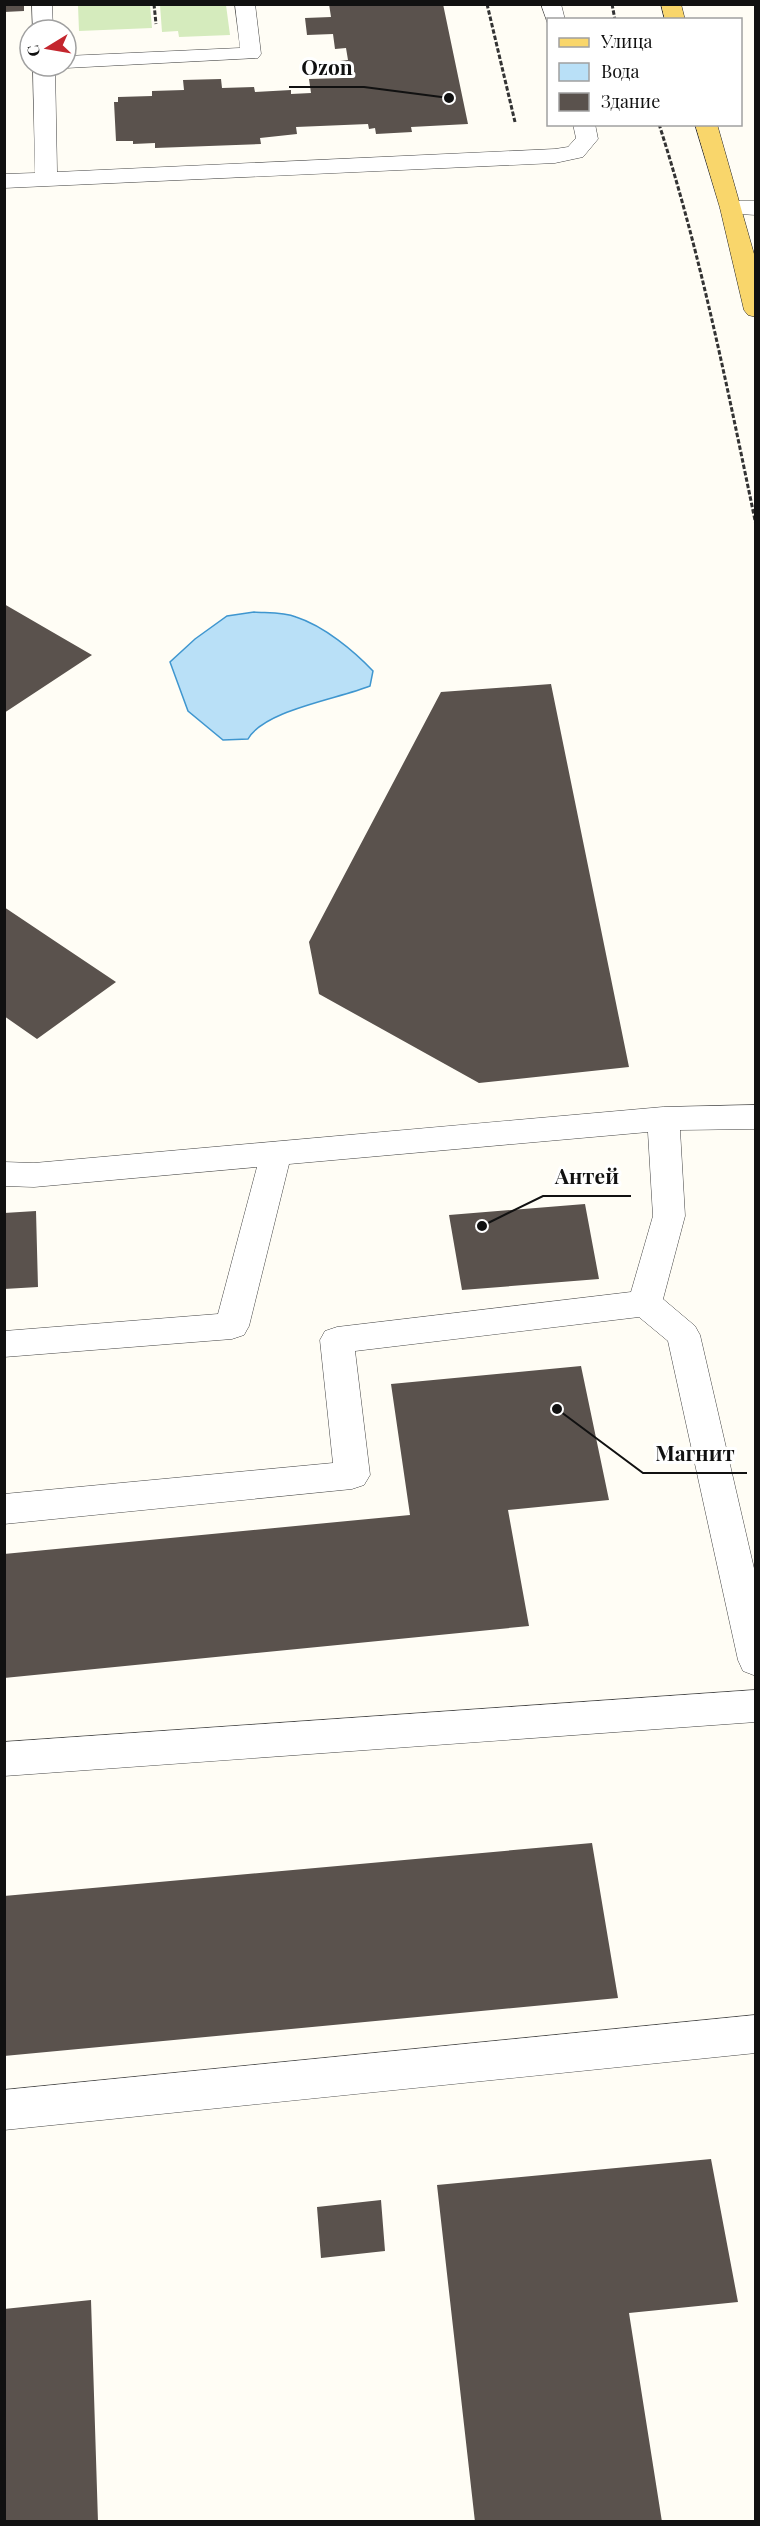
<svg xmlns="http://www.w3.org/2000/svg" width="760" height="2526" viewBox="0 0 760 2526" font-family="'Playfair Display',serif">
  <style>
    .green { fill: #d5ebbd }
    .water { fill: #b9e0f7; stroke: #3f96cf; stroke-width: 1.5 }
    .building { fill: #5a524d }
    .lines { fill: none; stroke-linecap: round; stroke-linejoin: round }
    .minor-casing { stroke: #444; stroke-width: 1 }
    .major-casing { stroke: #222; stroke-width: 1 }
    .path { stroke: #333; stroke-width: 3; stroke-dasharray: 4.5 2; stroke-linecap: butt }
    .minor { fill: #fff; fill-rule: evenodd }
    .major { fill: #f9d66b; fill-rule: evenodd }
    .leader { fill: none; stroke: #111; stroke-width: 2 }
    .callout-dot { fill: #111; stroke: #fff; stroke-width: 2 }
    .callout-label { font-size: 21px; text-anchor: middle; font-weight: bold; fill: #111; stroke: #fff; stroke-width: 6; stroke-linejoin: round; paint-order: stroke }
  </style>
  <rect width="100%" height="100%" fill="#fffdf5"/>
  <path class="green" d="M 78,5 L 150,5 L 152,28 L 79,31 Z
    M 160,5 L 226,5 L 230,35 L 179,37 L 178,31 L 162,32 Z"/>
  <path class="water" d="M 254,612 C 267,613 284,612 296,617 C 324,626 354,651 373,671 L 370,686 C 338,699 264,710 248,739 L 223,740 L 188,711 L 170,662 L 195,639 L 227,616 Z"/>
  <path class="building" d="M 4,4 L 24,4 L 24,11 L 4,12 Z
    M 329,4 L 443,4 L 468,124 L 411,127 L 412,132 L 376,134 L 375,128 L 369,129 L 368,124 L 296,127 L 297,134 L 260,138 L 261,144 L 155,148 L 155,143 L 133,144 L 133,141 L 116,141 L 114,102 L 118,102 L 118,97 L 152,96 L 152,91 L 184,90 L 183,80 L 221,79 L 222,88 L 254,87 L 255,92 L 291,90 L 291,94 L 311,93 L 309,79 L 343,78 L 340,61 L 348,60 L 346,48 L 335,49 L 333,34 L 307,35 L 305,18 L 331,17 Z
    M 4,604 L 92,655 L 4,713 Z
    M 551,684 L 629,1067 L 479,1083 L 319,994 L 309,942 L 441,692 Z
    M 4,907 L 116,982 L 37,1039 L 4,1016 Z
    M 585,1204 L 599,1279 L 462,1290 L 449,1215 Z
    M 36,1211 L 38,1287 L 4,1289 L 4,1213 Z
    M 581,1366 L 609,1500 L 508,1510 L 529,1626 L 4,1678 L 4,1554 L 410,1515 L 391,1384 Z
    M 592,1843 L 618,1998 L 4,2056 L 4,1896 Z
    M 711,2159 L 738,2302 L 629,2313 L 662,2522 L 475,2522 L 437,2185 Z
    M 381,2200 L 385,2251 L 321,2258 L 317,2207 Z
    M 91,2300 L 98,2522 L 4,2522 L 4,2309 Z"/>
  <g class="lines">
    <defs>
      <path id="minor" d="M 32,4 L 52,4 L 53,30 L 33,30 Z
        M 235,4 L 255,4 L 261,54 L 258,58 L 66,68 L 58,66 L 66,66 L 66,56 L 240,48 Z
        M 541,4 L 561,4 L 565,20 L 548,20 L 548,24 Z
        M 33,66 L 55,66 L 57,172 L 555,149 L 568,147 L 576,138 L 573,124 L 595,124 L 598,139 L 583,157 L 555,163 L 4,188 L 4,174 L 35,173 Z
        M 731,201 L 756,201 L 756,215 L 723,213 L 720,208 L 723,203 Z
        M 756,1105 L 756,1129 L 680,1130 L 685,1216 L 663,1299 L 695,1326 L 700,1335 L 756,1577 L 756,1676 L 743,1671 L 738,1660 L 668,1341 L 639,1317 L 355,1351 L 370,1475 L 364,1485 L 352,1489 L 4,1524 L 4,1494 L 333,1463 L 320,1340 L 325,1331 L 337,1327 L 631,1292 L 653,1216 L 648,1132 L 289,1164 L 249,1326 L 244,1335 L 232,1339 L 4,1357 L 4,1331 L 218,1314 L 257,1167 L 34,1187 L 4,1186 L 4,1162 L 34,1163 L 663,1107 Z
        M 756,1690 L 756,1722 L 4,1776 L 4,1742 Z
        M 756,2015 L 756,2053 L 4,2130 L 4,2090 Z"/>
      <path id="major" d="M 661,4 L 681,4 L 685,20 L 665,20 Z
        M 695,124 L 717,124 L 756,261 L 756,317 L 748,315 L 744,310 L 720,208 Z"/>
    </defs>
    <use href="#minor" class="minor-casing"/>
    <use href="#major" class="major-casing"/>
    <path class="path" d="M 154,4 L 156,24
      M 487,4 L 515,122
      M 612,4 L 615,20
      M 659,124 C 701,255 728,391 756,525"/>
    <use href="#minor" class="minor"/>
    <use href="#major" class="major"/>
  </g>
  <path class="leader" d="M449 98L364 87H289M482 1226L543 1196H631M557 1409L643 1473H747"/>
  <g class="callout-dot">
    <circle cx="449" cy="98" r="6"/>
    <circle cx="482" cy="1226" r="6"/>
    <circle cx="557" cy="1409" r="6"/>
  </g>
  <g class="callout-label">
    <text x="327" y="75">Ozon</text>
    <text x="587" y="1184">Антей</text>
    <text x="695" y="1461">Магнит</text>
  </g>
  <rect width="760" height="2526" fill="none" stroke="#111111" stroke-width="12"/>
  <rect x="547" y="18" width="195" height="108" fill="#ffffff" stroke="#a0a0a0" stroke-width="1.5"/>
  <rect x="559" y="38" width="30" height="9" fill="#f9d66b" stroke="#a0a0a0" stroke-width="1.5"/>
  <text x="601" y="48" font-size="18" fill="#111111">Улица</text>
  <rect x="559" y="63" width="30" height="18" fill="#b9e0f7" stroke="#a0a0a0" stroke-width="1.5"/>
  <text x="601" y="78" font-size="18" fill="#111111">Вода</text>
  <rect x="559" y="93" width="30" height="18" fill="#5a524d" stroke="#a0a0a0" stroke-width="1.5"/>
  <text x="601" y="108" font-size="18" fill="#111111">Здание</text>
  <g transform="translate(48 48) rotate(259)"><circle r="28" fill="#ffffff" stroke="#a0a0a0" stroke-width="1.5"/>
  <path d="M0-4.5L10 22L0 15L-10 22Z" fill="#c4262e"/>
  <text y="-9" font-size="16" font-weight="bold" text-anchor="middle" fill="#111111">С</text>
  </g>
</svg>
